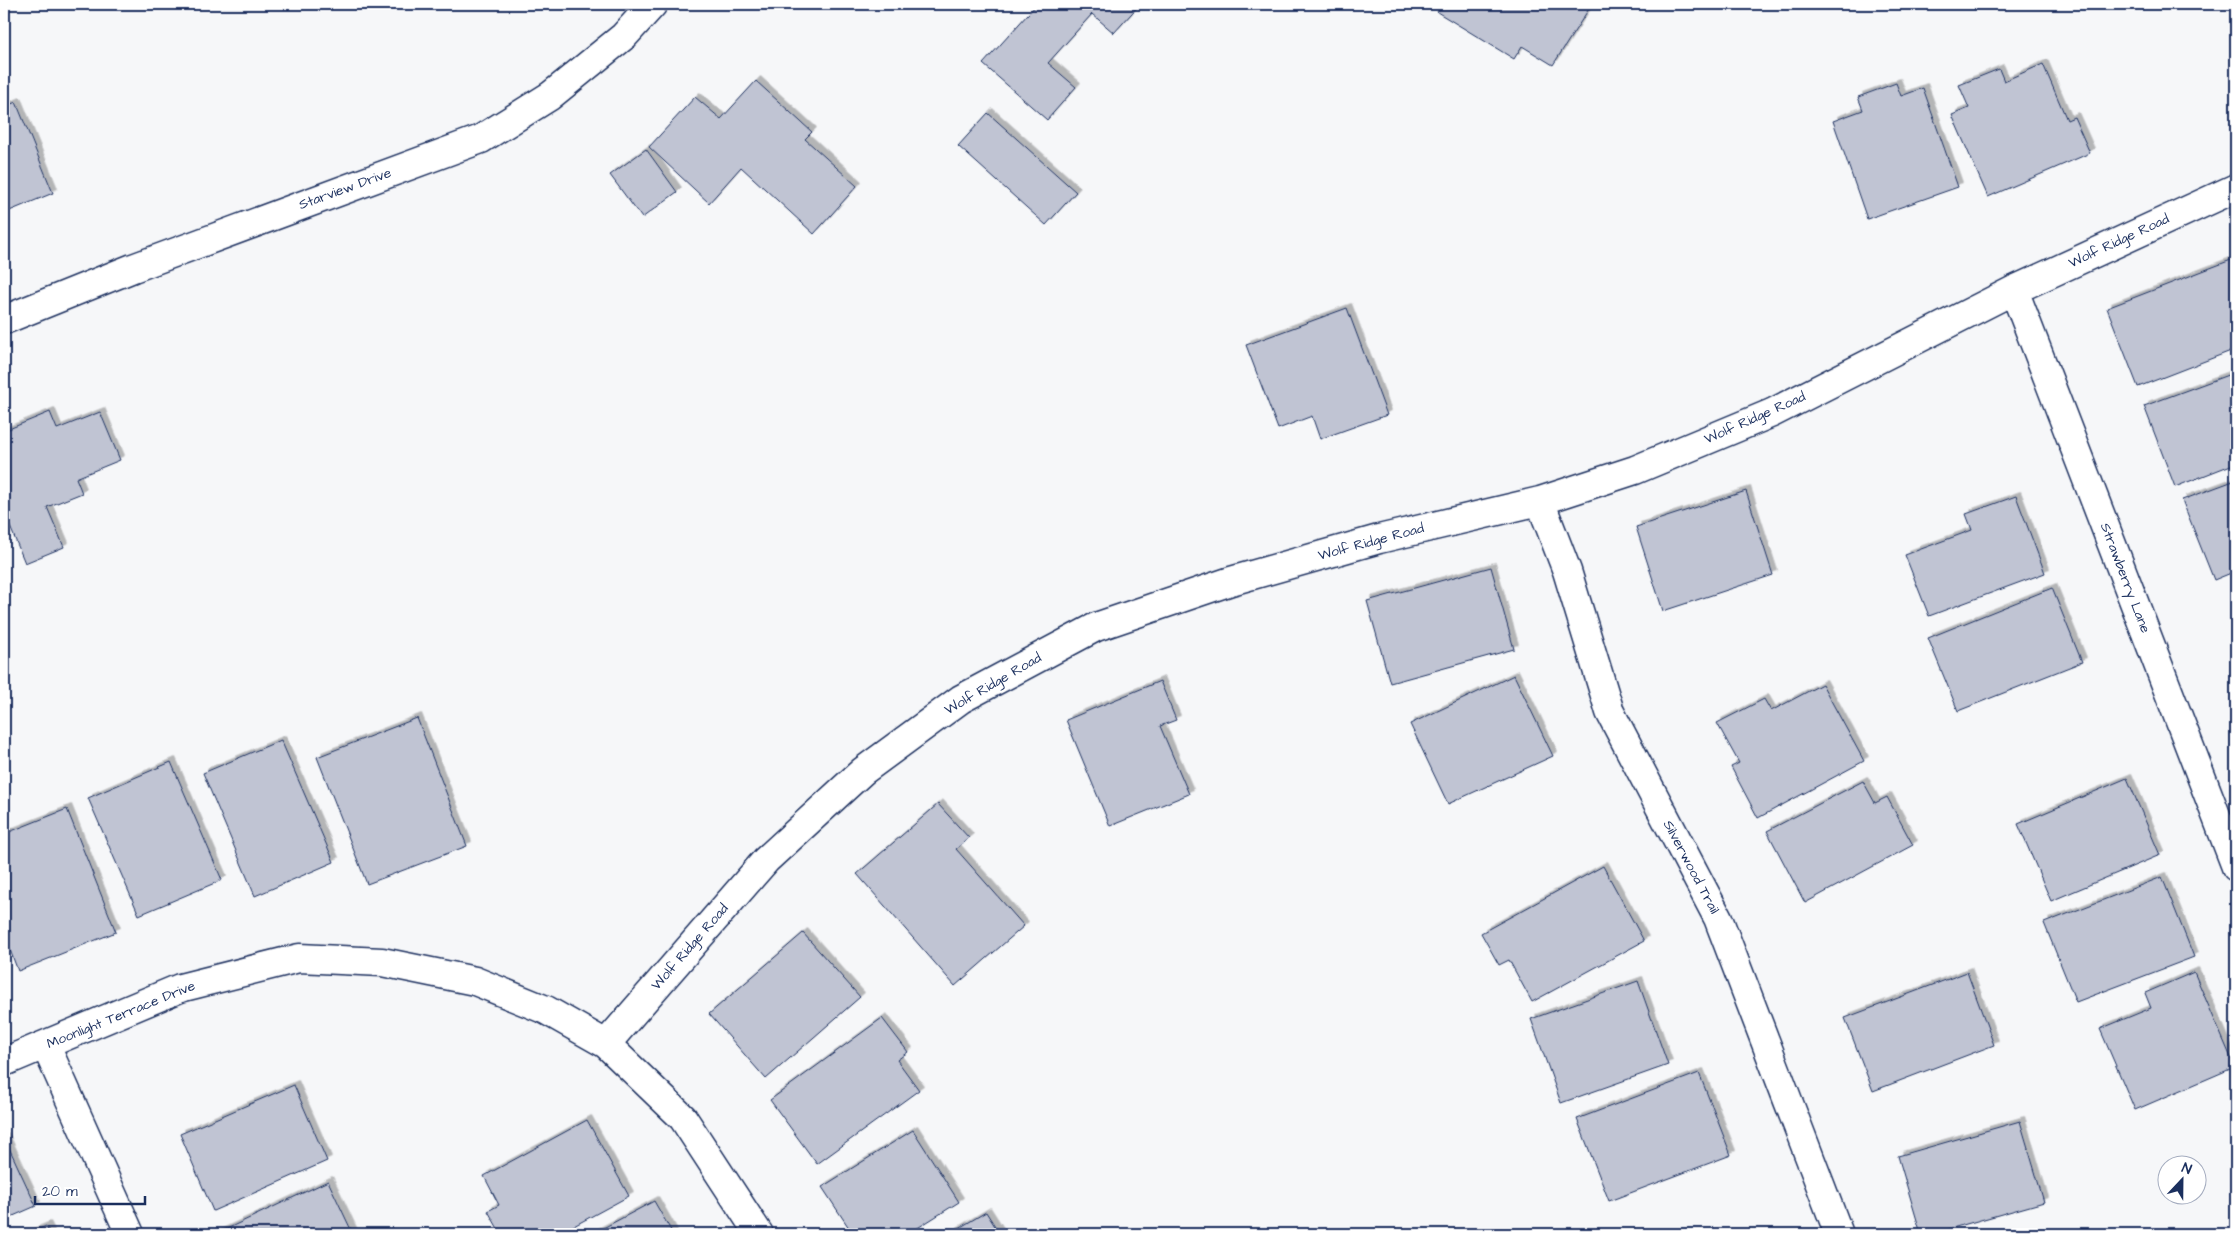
<svg xmlns="http://www.w3.org/2000/svg" width="2240" height="1238" viewBox="0 0 2240 1238" font-family="'Architects Daughter',sans-serif">
  <style>
    .building { fill: #c0c4d3; stroke: #1b2f5e; filter: url(#shadow) }
    .lines { fill: none; stroke-linecap: round; stroke-linejoin: round }
    .street-casing { stroke: #1b2f5e; stroke-width: 31 }
    .street { stroke: #fff; stroke-width: 28 }
    .labels { text-anchor: middle; dominant-baseline: central; stroke-width: 4; stroke-linejoin: round; paint-order: stroke }
    .street-label { font-size: 14px; fill: #1b2f5e; stroke: #fff }
  </style>
  <defs>
    <filter id="shadow"><feDropShadow dx="4.5" dy="-4.5" stdDeviation="0" flood-color="#0004"/></filter>
  </defs>
  <rect width="100%" height="100%" fill="#f6f7f9"/>
  <filter id="ink" filterUnits="userSpaceOnUse"><feTurbulence type="fractalNoise" baseFrequency=".02" numOctaves="2"/><feDisplacementMap in="SourceGraphic" scale="10" xChannelSelector="R" yChannelSelector="G"/><feConvolveMatrix kernelMatrix="1 2 1 2 8 2 1 2 1" color-interpolation-filters="sRGB"/></filter>
  <g filter="url(#ink)">
    <path class="building" d="M 1037,4 L 1140,4 L 1114,33 L 1092,14 L 1048,63 L 1076,87 L 1047,120 L 983,64 Z
      M 1442,4 L 1592,4 L 1553,65 L 1522,46 L 1514,59 L 1437,12 Z
      M 2043,64 L 2067,120 L 2074,117 L 2090,153 L 1988,197 L 1952,115 L 1969,108 L 1959,85 L 1999,69 L 2004,81 Z
      M 756,81 L 812,132 L 805,139 L 857,186 L 814,234 L 741,167 L 709,203 L 649,147 L 695,97 L 721,119 Z
      M 1896,83 L 1901,96 L 1923,88 L 1958,187 L 1867,219 L 1833,121 L 1863,110 L 1858,97 Z
      M 16,102 L 53,193 L 7,212 L 4,203 L 4,107 Z
      M 988,113 L 1076,192 L 1046,225 L 958,146 Z
      M 646,149 L 677,192 L 642,218 L 610,175 Z
      M 2231,260 L 2236,273 L 2236,349 L 2138,387 L 2107,308 Z
      M 1347,308 L 1387,415 L 1320,439 L 1312,416 L 1278,429 L 1246,345 Z
      M 2236,372 L 2236,463 L 2175,487 L 2144,406 Z
      M 50,412 L 57,429 L 100,412 L 120,460 L 76,478 L 82,493 L 47,507 L 64,547 L 25,563 L 4,512 L 4,431 Z
      M 2236,480 L 2236,571 L 2214,580 L 2182,500 Z
      M 1746,491 L 1773,575 L 1663,611 L 1636,527 Z
      M 2016,496 L 2045,573 L 1929,616 L 1905,555 L 1972,530 L 1966,514 Z
      M 1491,567 L 1514,649 L 1390,683 L 1367,601 Z
      M 2052,588 L 2082,662 L 1958,711 L 1928,638 Z
      M 1514,675 L 1553,756 L 1448,804 L 1410,724 Z
      M 1160,681 L 1176,720 L 1160,726 L 1189,794 L 1110,826 L 1066,720 Z
      M 1822,684 L 1864,761 L 1758,818 L 1731,767 L 1739,763 L 1717,723 L 1764,699 L 1771,711 Z
      M 417,718 L 467,846 L 367,884 L 317,757 Z
      M 281,740 L 334,862 L 255,896 L 203,773 Z
      M 171,762 L 222,880 L 139,915 L 88,798 Z
      M 2127,778 L 2160,855 L 2051,901 L 2018,824 Z
      M 1863,781 L 1875,803 L 1887,797 L 1913,845 L 1805,903 L 1767,831 Z
      M 938,804 L 969,838 L 956,849 L 1024,926 L 955,986 L 857,874 Z
      M 67,809 L 116,932 L 18,971 L 4,934 L 4,834 Z
      M 1603,866 L 1644,941 L 1532,1002 L 1509,960 L 1499,965 L 1481,933 Z
      M 2162,877 L 2194,957 L 2076,1002 L 2044,923 Z
      M 803,933 L 860,997 L 766,1079 L 709,1014 Z
      M 1967,972 L 1994,1045 L 1873,1091 L 1845,1018 Z
      M 2194,972 L 2235,1067 L 2135,1110 L 2100,1029 L 2151,1008 L 2145,993 Z
      M 1638,981 L 1668,1065 L 1561,1103 L 1531,1019 Z
      M 882,1018 L 908,1052 L 897,1060 L 919,1090 L 817,1164 L 770,1100 Z
      M 1699,1073 L 1731,1155 L 1609,1201 L 1577,1119 Z
      M 294,1085 L 327,1161 L 213,1211 L 180,1134 Z
      M 587,1120 L 629,1196 L 559,1234 L 523,1234 L 521,1231 L 515,1234 L 501,1234 L 488,1211 L 499,1205 L 484,1176 Z
      M 2020,1121 L 2044,1202 L 1931,1234 L 1921,1234 L 1898,1156 Z
      M 913,1130 L 959,1202 L 908,1234 L 853,1234 L 822,1187 Z
      M 4,1137 L 36,1206 L 4,1220 Z
      M 328,1181 L 353,1234 L 216,1234 Z
      M 654,1201 L 673,1234 L 592,1234 Z
      M 986,1212 L 1000,1234 L 949,1234 Z
      M 46,1226 L 50,1234 L 27,1234 Z"/>
    <g class="lines">
      <defs>
        <path id="street" d="M 2014,290 L 2236,867
          M 4,320 L 133,268 L 481,139 L 550,96 L 624,36 L 653,4
          M 1540,501 L 1567,571 L 1610,712 L 1718,918 L 1839,1234
          M 606,1044 L 766,860 L 863,771 L 961,699 L 1096,627 L 1231,581 L 1379,539 L 1540,501 L 1635,470 L 1772,413 L 2014,290 L 2236,188
          M 46,1046 L 130,1234
          M 4,1062 L 180,988 L 299,958 L 382,962 L 475,981 L 546,1010 L 606,1044 L 683,1118 L 759,1234"/>
      </defs>
      <use href="#street" class="street-casing"/>
      <use href="#street" class="street"/>
    </g>
  </g>
  <g class="labels">
    <g class="street-label">
      <text transform="translate(345 189) rotate(-20)">Starview Drive</text>
      <text transform="translate(2119 241) rotate(-25)">Wolf Ridge Road</text>
      <text transform="translate(1755 418) rotate(-24)">Wolf Ridge Road</text>
      <text transform="translate(1371 542) rotate(-15)">Wolf Ridge Road</text>
      <text transform="translate(2125 578) rotate(69)">Strawberry Lane</text>
      <text transform="translate(993 684) rotate(-30)">Wolf Ridge Road</text>
      <text transform="translate(1691 867) rotate(62)">Silverwood Trail</text>
      <text transform="translate(690 947) rotate(-49)">Wolf Ridge Road</text>
      <text transform="translate(121 1015) rotate(-22)">Moonlight Terrace Drive</text>
    </g>
  </g>
  <rect width="2240" height="1238" fill="none" stroke="#fff" stroke-width="20"/>
  <rect x="10" y="10" width="2220" height="1218" fill="none" stroke="#1b2f5e" stroke-width="2" filter="url(#ink)"/>
  <g transform="translate(2182 1180) rotate(22)"><circle r="24" fill="#ffffff" stroke="#a4acbf"/>
  <path d="M0-4L9 19L0 12L-9 19Z" fill="#1b2f5e"/>
  <text y="-8" font-size="14" font-weight="bold" text-anchor="middle" fill="#1b2f5e">N</text>
  </g>
  <path d="M35 1196v8h110v-8" fill="none" stroke="#1b2f5e" stroke-width="2.5"/>
  <text x="42" y="1196" font-size="15" fill="#1b2f5e" stroke="#ffffff" stroke-width="4" paint-order="stroke">20 m</text>
</svg>
